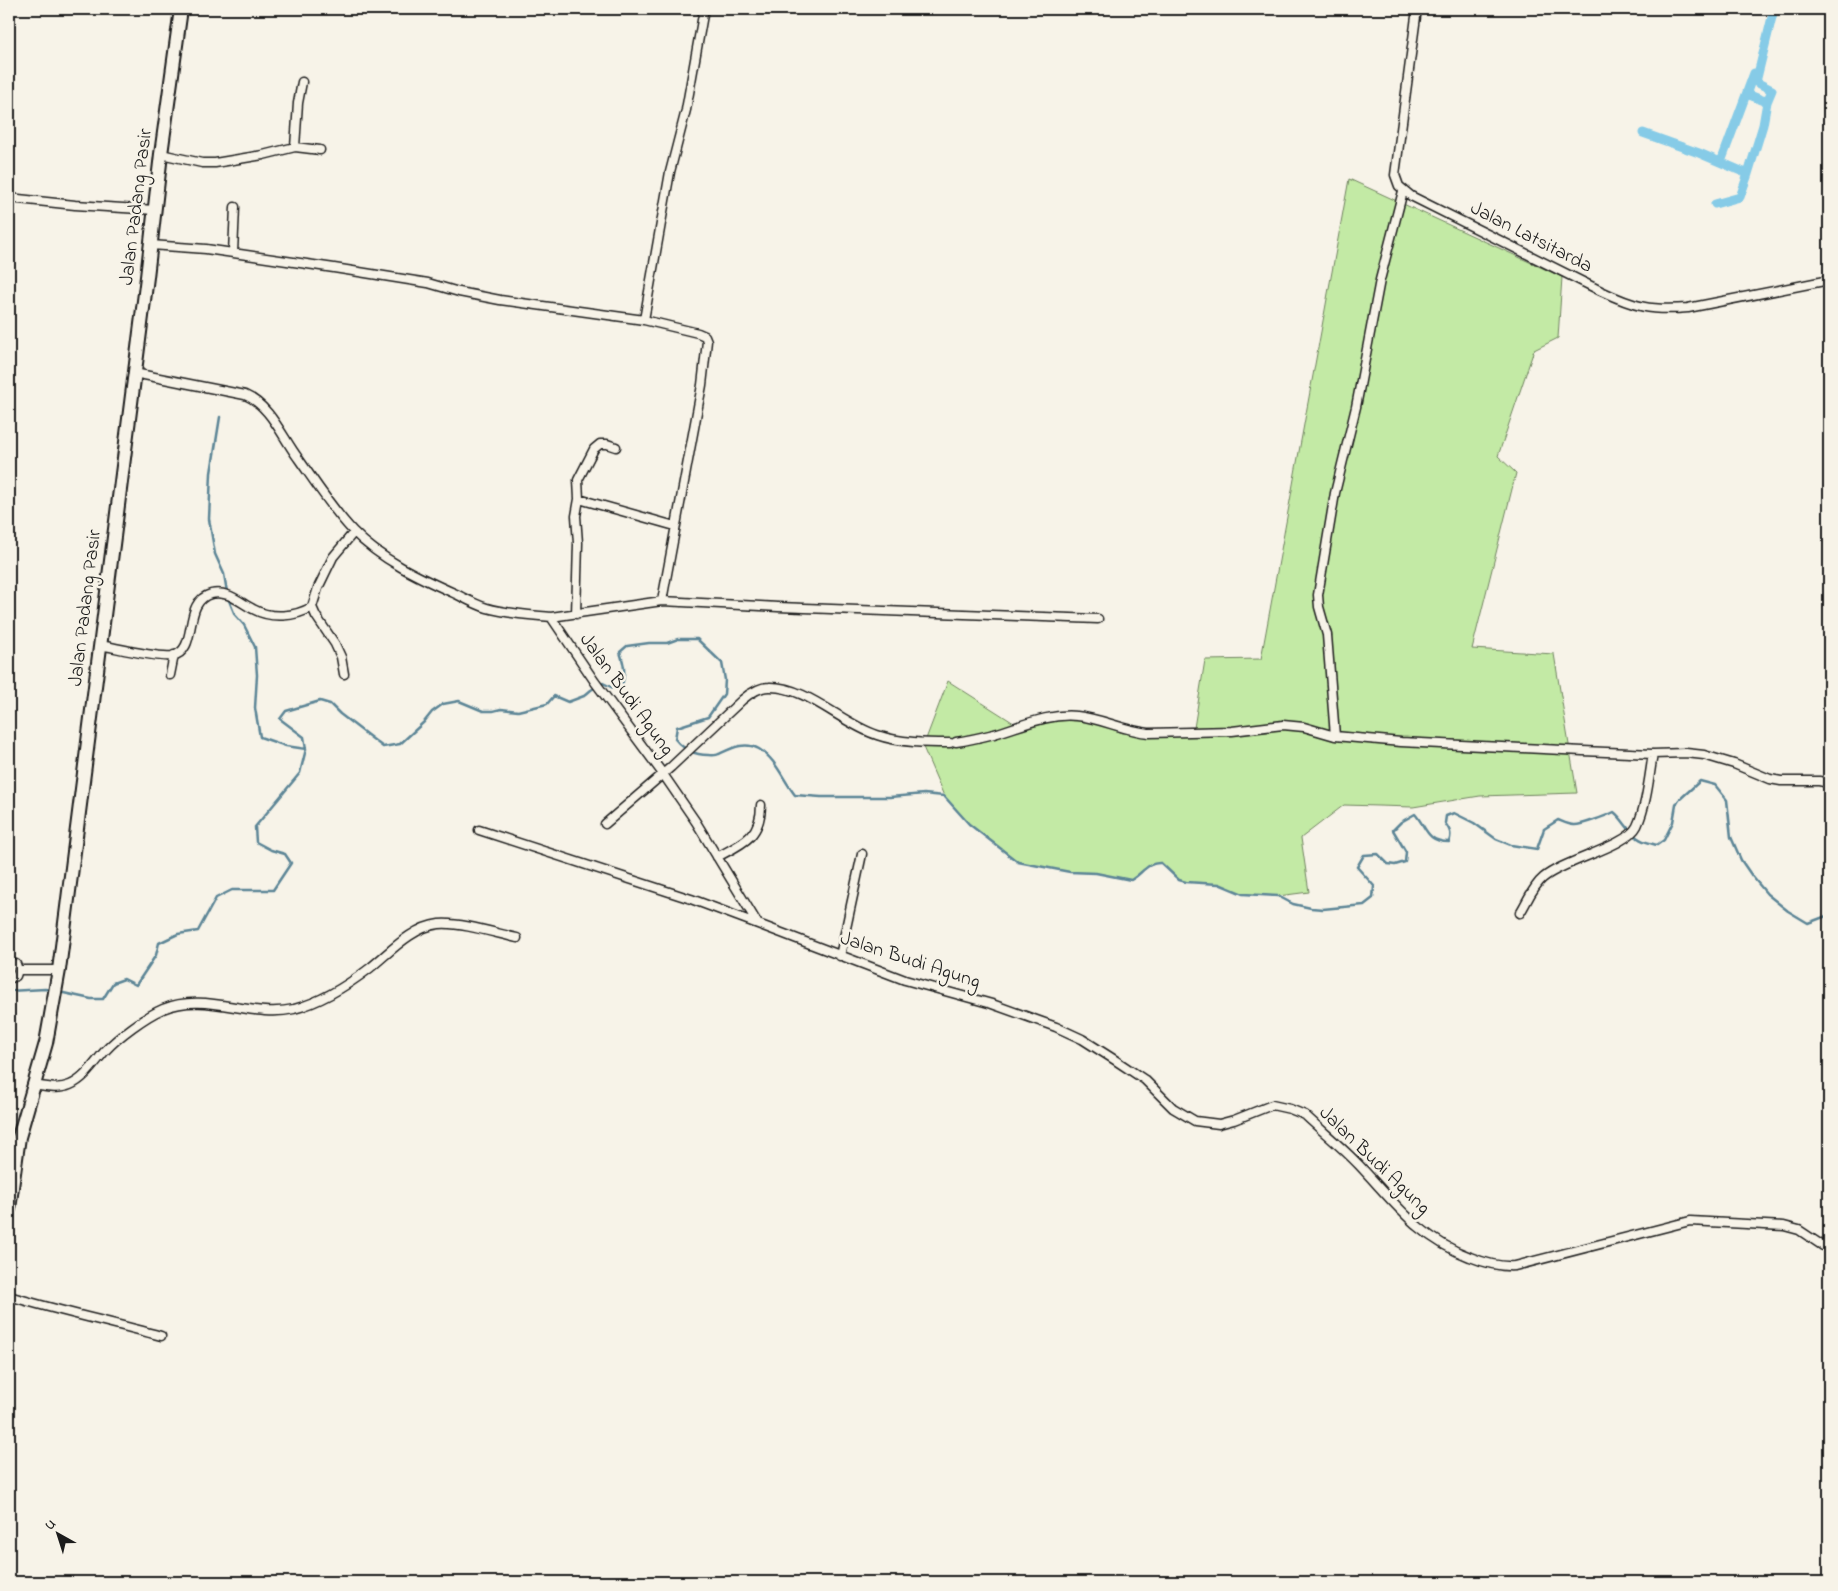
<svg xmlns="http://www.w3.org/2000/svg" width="1838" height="1591" viewBox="0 0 1838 1591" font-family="'Indie Flower',sans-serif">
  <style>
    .green { fill: #c3eaa5; stroke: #708360 }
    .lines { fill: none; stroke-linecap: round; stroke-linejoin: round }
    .stream { stroke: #5c8596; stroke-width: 2.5 }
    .canal { stroke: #86cbe7; stroke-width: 9 }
    .minor-casing { stroke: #1c1c1c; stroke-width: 11 }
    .trunk-casing { stroke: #1c1c1c; stroke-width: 16 }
    .minor { stroke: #f7f3e8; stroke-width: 8 }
    .trunk { stroke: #f7f3e8; stroke-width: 12 }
    .labels { text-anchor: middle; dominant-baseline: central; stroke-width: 5; stroke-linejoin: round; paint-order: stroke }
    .street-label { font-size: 20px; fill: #1c1c1c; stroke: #f7f3e8 }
  </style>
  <rect width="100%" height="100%" fill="#f7f3e8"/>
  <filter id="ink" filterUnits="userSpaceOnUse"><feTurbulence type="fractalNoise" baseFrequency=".02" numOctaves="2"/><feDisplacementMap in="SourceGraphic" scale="10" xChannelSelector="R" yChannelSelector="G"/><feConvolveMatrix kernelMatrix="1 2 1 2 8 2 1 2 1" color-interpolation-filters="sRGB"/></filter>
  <g filter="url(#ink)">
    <path class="green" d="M 1349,179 L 1562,277 L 1558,338 L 1534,350 L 1498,456 L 1516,473 L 1472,649 L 1554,654 L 1577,793 L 1480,796 L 1413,807 L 1344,805 L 1301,838 L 1309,892 L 1278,896 L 1243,894 L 1219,884 L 1186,882 L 1179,880 L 1161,863 C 1147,863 1142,874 1131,880 L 1096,873 L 1070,872 L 1018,862 L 969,824 L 944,796 L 923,747 L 948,681 L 1017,725 L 1069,711 L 1122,733 L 1193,734 L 1205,660 L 1261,659 Z"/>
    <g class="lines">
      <path class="stream" d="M 220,417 L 211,473 L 209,519 L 215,554 L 224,574 L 227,592
        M 228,598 L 235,615 L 244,625 L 255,647 L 257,675 L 255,708 L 260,737 L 286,746 L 306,749
        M 9,991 L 45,989 L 51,990
        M 59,992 L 91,999 L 103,999 L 113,983 L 124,979 L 136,985 L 156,955 L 159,943 L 178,934 L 198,931 L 216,898 L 232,890 L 273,890 L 291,863 L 285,854 L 271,850 L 256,842 L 255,827 L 300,773 L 306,749 L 304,737 L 280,719 L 286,711 L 320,701 L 330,704 L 340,714 L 383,747 L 400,744 L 424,722 L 432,712 L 443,704 L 459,701 L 483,711 L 493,711 L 501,709 L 518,711 L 547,704 L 554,696 L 568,702 L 584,696 L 591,690 L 603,683 L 613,688 L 622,685 C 626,673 624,664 620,652 L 627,646 L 649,643 L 667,643 L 678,639 L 697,639 L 722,663 L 725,680 L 724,694 L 708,717 L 677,727 L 675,739 C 684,750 694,755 708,755 C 712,755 716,756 719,754 C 732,748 745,741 759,749 C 776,759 783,780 795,795 L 821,797 L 890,797 L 924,794 L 944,796 L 969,824 L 1018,862 L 1070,872 L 1096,873 L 1131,880 C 1142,874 1147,862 1161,863 L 1179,880 L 1186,882 L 1219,884 L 1243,894 L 1278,896 L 1293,904 L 1311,908 L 1323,909 L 1364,905 L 1373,898 L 1374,886 L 1357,867 L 1364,855 L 1378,854 L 1388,864 L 1395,865 L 1405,862 L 1406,852 L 1393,830 L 1401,822 L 1415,814 C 1427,828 1426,842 1449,842 C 1452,834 1450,830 1445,823 L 1446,816 L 1454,813 L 1474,823 L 1496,839 L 1511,845 L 1537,849 L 1544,829 L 1558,820 C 1563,822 1569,825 1574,825 C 1580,826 1608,815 1614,812 C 1623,819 1628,831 1638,838 C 1643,842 1651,843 1657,845 L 1664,840 L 1673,822 L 1676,805 L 1679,800 L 1700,781 L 1715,785 L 1727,800 L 1731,837 L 1741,860 L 1752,876 L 1767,894 L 1788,911 L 1808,923 L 1829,915"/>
      <path class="canal" d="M 1747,94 L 1767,102 L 1763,125 L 1748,174
        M 1767,102 L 1772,90 L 1756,82 L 1774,9
        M 1643,133 L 1699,153 L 1748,174 L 1740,197 L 1715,204
        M 1721,162 L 1754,73"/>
      <defs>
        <path id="minor" d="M 1417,9 L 1395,175 L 1399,186 L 1411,196 L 1601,291 C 1635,307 1650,311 1688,308 L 1829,280
          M 295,147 L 298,103 L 302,82
          M 161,154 L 202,163 L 215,163 L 263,155 L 295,147 L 320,150
          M 9,198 L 75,205 L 155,210
          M 151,245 L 206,249 L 334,268 L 428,283 L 459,292 L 500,300 L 644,320 L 698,333 L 705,336 L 707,341 L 702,385 L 662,601
          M 233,253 L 235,207
          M 644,320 L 670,172 L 686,110 L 704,9
          M 134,373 L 245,395 C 271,406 282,437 298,458 C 315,482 332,509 353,531 C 381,560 420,578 456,594 C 466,599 477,605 487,608 C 508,614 530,615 551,617 L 595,682 L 663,774 L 696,822 L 758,924 L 905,980 L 992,1004 L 1056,1027 L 1082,1039 L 1115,1060 L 1145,1080 L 1173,1108 L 1195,1121 L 1219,1124 L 1234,1120 L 1272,1105 L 1290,1109 L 1305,1115 C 1323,1132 1342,1147 1359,1165 C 1395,1203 1419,1238 1470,1257 C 1485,1263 1500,1267 1515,1266 L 1690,1221 L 1784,1226 L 1799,1230 L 1829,1250
          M 579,499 L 578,480 L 594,449 L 600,444 L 607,444 L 616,447
          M 576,614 L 578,543 L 576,516 L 579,499 L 675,526
          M 551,617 L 662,601 L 778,607 L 1098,619
          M 100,645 C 117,648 156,658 172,656 C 200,651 181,602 211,594 C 228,590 239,602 253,609 C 271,619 295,617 312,607
          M 344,674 L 341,657 L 335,644 L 316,616 L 312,607 L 318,588 L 333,557 L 354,532
          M 170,675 L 174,655
          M 1335,736 L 1327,635 L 1319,607 L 1318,595 L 1335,493 L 1356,407 L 1380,280 L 1403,191
          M 956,742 C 969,740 982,737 994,734 C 1022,726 1048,713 1077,716 C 1101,718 1124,731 1149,733 L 1232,731 L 1283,725 L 1304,727 L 1335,736 L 1401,742 L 1583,751 L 1653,754 L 1686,753 L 1704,755 L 1734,764 L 1770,779 L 1781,781 L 1819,781 L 1829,783
          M 605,824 L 671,767 L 742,700 C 749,694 758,687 769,687 C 807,686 842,724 877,735 C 900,743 927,743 950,743
          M 479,830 L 691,899 L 758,924
          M 717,857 C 742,844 761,837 761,805
          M 1520,913 C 1527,902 1533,886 1543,878 C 1564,860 1627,847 1637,826 C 1647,804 1649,777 1653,754
          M 840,956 L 862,854
          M 9,962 L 16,964 L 18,970 L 16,976 L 9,979
          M 18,970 L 59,970
          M 33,1085 C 46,1087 58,1090 70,1085 C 85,1079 95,1062 105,1051 C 118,1037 146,1016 163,1009 C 206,991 251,1019 294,1009 C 321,1002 348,985 370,968 C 390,952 412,927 439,924 C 460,922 495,933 517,938
          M 9,1296 C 59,1311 110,1322 161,1336"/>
        <path id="trunk" d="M 9,1209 L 19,1137 L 46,1043 L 59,970 L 147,277 L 161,154 L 181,9"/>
      </defs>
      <use href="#minor" class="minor-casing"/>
      <use href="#trunk" class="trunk-casing"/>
      <use href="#minor" class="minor"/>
      <use href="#trunk" class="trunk"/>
    </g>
  </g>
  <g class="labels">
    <g class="street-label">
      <text transform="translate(137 207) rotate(-83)">Jalan Padang Pasir</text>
      <text transform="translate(1531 238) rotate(27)">Jalan Latsitarda</text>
      <text transform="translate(86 608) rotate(-83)">Jalan Padang Pasir</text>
      <text transform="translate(626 695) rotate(54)">Jalan Budi Agung</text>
      <text transform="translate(910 961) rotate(18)">Jalan Budi Agung</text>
      <text transform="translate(1374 1161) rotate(44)">Jalan Budi Agung</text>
    </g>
  </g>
  <rect width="1838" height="1591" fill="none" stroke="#f7f3e8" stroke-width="30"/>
  <rect x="15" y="15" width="1808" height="1561" fill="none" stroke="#1c1c1c" stroke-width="2" filter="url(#ink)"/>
  <g transform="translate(58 1534) rotate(321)" stroke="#f7f3e8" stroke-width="4" paint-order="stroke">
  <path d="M0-4L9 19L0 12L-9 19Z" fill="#1c1c1c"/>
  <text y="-8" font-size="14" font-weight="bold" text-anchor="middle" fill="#1c1c1c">U</text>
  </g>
</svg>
